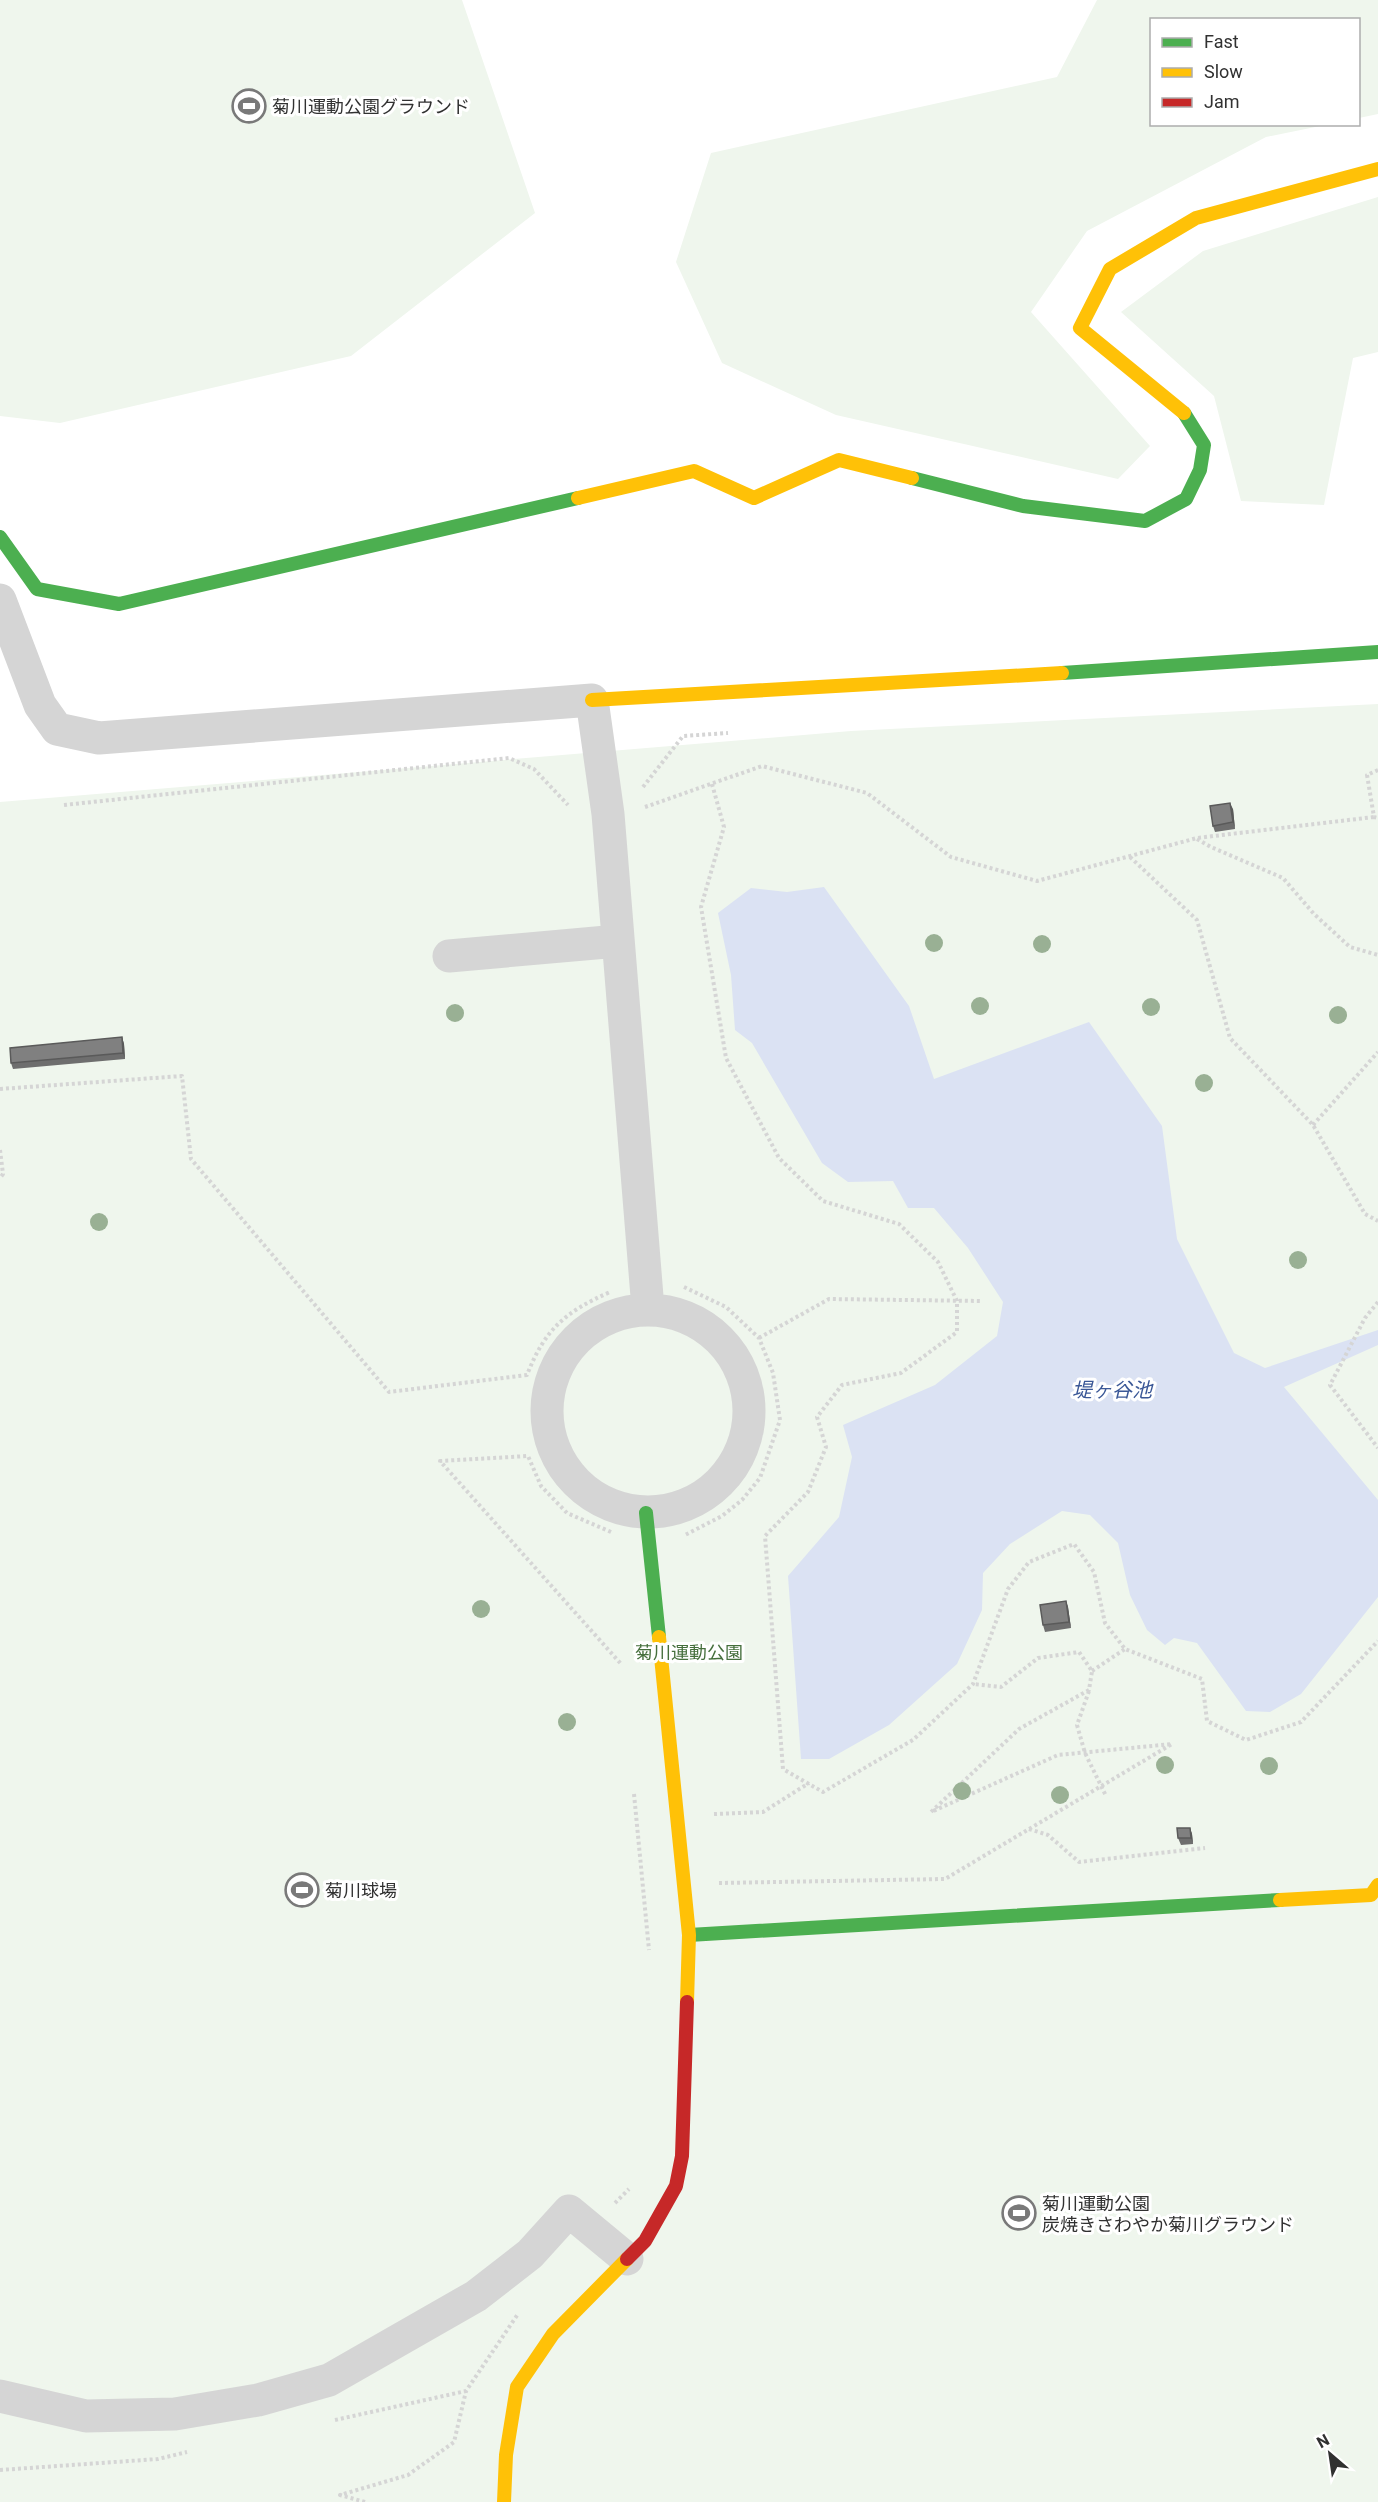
<svg xmlns="http://www.w3.org/2000/svg" width="1378" height="2502" viewBox="0 0 1378 2502" font-family="Roboto,'Noto Sans JP',sans-serif">
  <style>
    .green { fill: #eff6ed }
    .water { fill: #dbe2f3 }
    .lines { fill: none; stroke-linecap: round; stroke-linejoin: round }
    .path { stroke: #d5d5d5; stroke-width: 4; stroke-dasharray: 3 3; stroke-linecap: butt }
    .street { stroke: #d5d5d5; stroke-width: 33 }
    .fast { stroke: #4caf50; stroke-width: 14 }
    .slow { stroke: #ffc107; stroke-width: 14 }
    .jam { stroke: #c62828; stroke-width: 14 }
    .tree { fill: #99b094 }
    .wall { fill: #6e6e6e }
    .shaded-wall { fill: #5a5a5a }
    .building { fill: #808080; stroke: #5a5a5a; stroke-width: 1.5 }
    .labels { text-anchor: middle; dominant-baseline: central; stroke-width: 6; stroke-linejoin: round; paint-order: stroke }
    .poi-label { font-size: 18px; fill: #313131; stroke: #fff; text-anchor: start }
    .park-label { font-size: 18px; fill: #456f3c; stroke: #fff }
    .water-label { font-size: 20px; font-style: italic; fill: #3b5897; stroke: #fff }
  </style>
  <rect width="100%" height="100%" fill="#fff"/>
  <path class="green" d="M 0,0 L 462,0 L 535,213 L 351,356 L 60,423 L 0,416 Z
    M 1097,0 L 1378,0 L 1378,114 L 1359,118 L 1358,20 L 1152,20 L 1152,124 L 1325,125 L 1266,137 L 1087,231 L 1031,312 L 1150,446 L 1118,479 L 836,415 L 722,363 L 676,262 L 711,153 L 1057,77 Z
    M 1378,197 L 1378,352 L 1353,358 L 1324,505 L 1241,501 L 1214,396 L 1121,312 L 1203,251 Z
    M 1378,704 L 1378,2502 L 0,2502 L 0,802 L 851,731 Z"/>
  <path class="water" d="M 824,887 L 909,1006 L 934,1079 L 1089,1022 L 1162,1126 L 1177,1239 L 1234,1353 L 1265,1368 L 1378,1330 L 1378,1345 L 1284,1387 L 1378,1500 L 1378,1597 L 1301,1694 L 1270,1712 L 1246,1711 L 1197,1643 L 1174,1638 L 1165,1645 L 1147,1630 L 1130,1595 L 1118,1543 L 1090,1515 L 1062,1511 L 1010,1544 L 983,1573 L 982,1610 L 957,1664 L 889,1725 L 829,1759 L 801,1759 L 788,1576 L 839,1517 L 852,1457 L 843,1425 L 935,1385 L 997,1336 L 1003,1302 L 968,1248 L 934,1208 L 908,1208 L 893,1181 L 848,1182 L 822,1163 L 752,1043 L 735,1030 L 731,975 L 718,913 L 751,888 L 787,892 Z"/>
  <g class="lines">
    <path class="path" d="M 1378,770 L 1367,775 L 1374,817 L 1378,818
      M 712,784 L 724,827 L 701,907 L 726,1058 L 779,1158 L 823,1201 L 899,1224 L 938,1262 L 957,1301 L 957,1332 L 901,1373 L 842,1385 L 817,1417 L 826,1447 L 808,1492 L 765,1536 L 783,1769 L 823,1792 L 913,1740 L 973,1684 L 1008,1589 L 1029,1562 L 1074,1544 L 1094,1572 L 1105,1623 L 1125,1649 L 1202,1679 L 1207,1721 L 1246,1740 L 1301,1722 L 1378,1641
      M 643,787 L 683,736 L 728,733
      M 64,805 L 509,758 L 534,769 L 568,805
      M 645,807 L 762,766 L 867,793 L 951,857 L 1037,881 L 1197,838 L 1374,817
      M 1197,839 L 1211,847 L 1283,878 L 1314,914 L 1350,947 L 1378,955
      M 1130,857 L 1197,920 L 1230,1038 L 1313,1125 L 1365,1214 L 1378,1221
      M 0,1089 L 182,1076 L 191,1159 L 389,1392 L 527,1375 C 545,1329 565,1312 610,1292
      M 1313,1125 L 1378,1052
      M 0,1150 L 3,1174 L 0,1178
      M 684,1287 L 726,1307 L 759,1338 L 773,1373 L 780,1420 L 760,1478 L 742,1500 L 722,1516 L 685,1535
      M 1378,1302 L 1365,1318 L 1330,1385 L 1378,1448
      M 759,1338 L 829,1299 L 981,1301
      M 611,1532 L 567,1513 L 541,1486 L 528,1456 L 440,1461 L 622,1665
      M 1092,1671 L 1125,1649
      M 1089,1691 L 1077,1725 L 1085,1753 L 1106,1796
      M 634,1794 L 649,1950
      M 714,1814 L 763,1812 L 809,1783
      M 1029,1829 L 1048,1835 L 1079,1862 L 1205,1848
      M 719,1883 L 945,1879 L 1172,1744 L 1058,1755 L 931,1812 L 1019,1729 L 1089,1690 L 1092,1671 L 1079,1652 L 1038,1658 L 1001,1687 L 973,1684
      M 615,2203 L 629,2189
      M 335,2420 L 466,2391
      M 0,2470 L 158,2459 L 187,2452
      M 365,2502 L 340,2495 L 408,2475 L 454,2442 L 466,2391 L 518,2314"/>
    <path class="street" d="M 0,600 L 40,705 L 57,729 L 99,738 L 592,700 L 608,814 L 648,1309
      M 449,956 L 618,941
      M547 1411a101 101 0 1 1 202 0a101 101 0 1 1-202 0Z
      M 0,2396 L 86,2416 L 175,2414 L 258,2400 L 329,2380 L 476,2296 L 530,2254 L 569,2211 L 627,2259"/>
    <path class="fast" d="M 912,478 L 1023,506 L 1145,521 L 1186,499 L 1200,470 L 1204,445 L 1184,413
      M 0,537 L 37,589 L 119,604 L 578,498
      M 1062,673 L 1378,652
      M 646,1513 L 659,1637
      M 689,1935 L 1280,1900"/>
    <path class="slow" d="M 1184,413 L 1080,328 L 1110,269 L 1196,218 L 1378,169
      M 578,498 L 694,471 L 754,498 L 839,460 L 912,478
      M 592,700 L 1062,673
      M 659,1637 L 689,1935 L 687,2002
      M 1280,1900 L 1371,1895 L 1378,1885
      M 504,2502 L 506,2455 L 517,2387 L 553,2334 L 627,2259"/>
    <path class="jam" d="M 627,2259 L 645,2241 L 676,2186 L 682,2156 L 687,2002"/>
  </g>
  <g class="tree">
    <circle cx="934" cy="943" r="9"/>
    <circle cx="1042" cy="944" r="9"/>
    <circle cx="980" cy="1006" r="9"/>
    <circle cx="1151" cy="1007" r="9"/>
    <circle cx="455" cy="1013" r="9"/>
    <circle cx="1338" cy="1015" r="9"/>
    <circle cx="1204" cy="1083" r="9"/>
    <circle cx="99" cy="1222" r="9"/>
    <circle cx="1298" cy="1260" r="9"/>
    <circle cx="481" cy="1609" r="9"/>
    <circle cx="567" cy="1722" r="9"/>
    <circle cx="1165" cy="1765" r="9"/>
    <circle cx="1269" cy="1766" r="9"/>
    <circle cx="962" cy="1791" r="9"/>
    <circle cx="1060" cy="1795" r="9"/>
  </g>
  <path class="wall" d="M 1233,809 L 1235,829 L 1215,832 L 1213,826 Z
    M 122,1037 L 124,1044 L 125,1059 L 13,1069 L 11,1063 Z
    M 1066,1601 L 1068,1607 L 1071,1628 L 1045,1632 L 1043,1625 Z
    M 1190,1828 L 1192,1834 L 1193,1844 L 1181,1845 L 1178,1838 Z"/>
  <path class="shaded-wall" d="M 1230,803 L 1233,809 L 1235,829 L 1233,822 Z
    M 122,1037 L 124,1044 L 125,1059 L 123,1053 Z
    M 1066,1601 L 1068,1607 L 1071,1628 L 1069,1622 Z
    M 1190,1828 L 1192,1834 L 1193,1844 L 1191,1838 Z"/>
  <path class="building" d="M 1230,803 L 1233,822 L 1213,826 L 1210,806 Z
    M 122,1037 L 123,1053 L 11,1063 L 10,1048 Z
    M 1066,1601 L 1069,1622 L 1043,1625 L 1040,1605 Z
    M 1177,1828 L 1190,1828 L 1191,1838 L 1178,1838 Z"/>
  <defs>
    <symbol id="stadium-ring" viewBox="-11 -11 22 22"><circle r="9.5" fill="#fff" stroke="#797979" stroke-width="1.5"/><path d="M0-5a6.5 5 0 1 0 0 10a6.5 5 0 1 0 0-10ZM-3.5-1.8h7v3.6h-7Z" fill="#797979"/></symbol>
  </defs>
  <g fill-rule="evenodd">
    <use href="#stadium-ring" x="230" y="87" width="38" height="38"/>
    <use href="#stadium-ring" x="283" y="1871" width="38" height="38"/>
    <use href="#stadium-ring" x="1000" y="2194" width="38" height="38"/>
  </g>
  <g class="labels">
    <g class="poi-label">
      <text x="272" y="106">菊川運動公園グラウンド</text>
      <text x="325" y="1890">菊川球場</text>
      <text x="1042" y="2203">菊川運動公園<tspan x="1042" dy="21">炭焼きさわやか菊川グラウンド</tspan></text>
    </g>
    <g class="park-label">
      <text x="689" y="1652">菊川運動公園</text>
    </g>
    <g class="water-label">
      <text x="1112" y="1390">堤ヶ谷池</text>
    </g>
  </g>
  <rect x="1150" y="18" width="210" height="108" fill="#ffffff" stroke="#adadad" stroke-width="1.5"/>
  <rect x="1162" y="38" width="30" height="9" fill="#4caf50" stroke="#adadad" stroke-width="1.5"/>
  <text x="1204" y="48" font-size="18" fill="#313131">Fast</text>
  <rect x="1162" y="68" width="30" height="9" fill="#ffc107" stroke="#adadad" stroke-width="1.5"/>
  <text x="1204" y="78" font-size="18" fill="#313131">Slow</text>
  <rect x="1162" y="98" width="30" height="9" fill="#c62828" stroke="#adadad" stroke-width="1.5"/>
  <text x="1204" y="108" font-size="18" fill="#313131">Jam</text>
  <g transform="translate(1330 2454) rotate(331)" stroke="#ffffff" stroke-width="4.5" paint-order="stroke">
  <path d="M0-4.5L10 22L0 15L-10 22Z" fill="#313131"/>
  <text y="-9" font-size="16" font-weight="bold" text-anchor="middle" fill="#313131">N</text>
  </g>
</svg>
